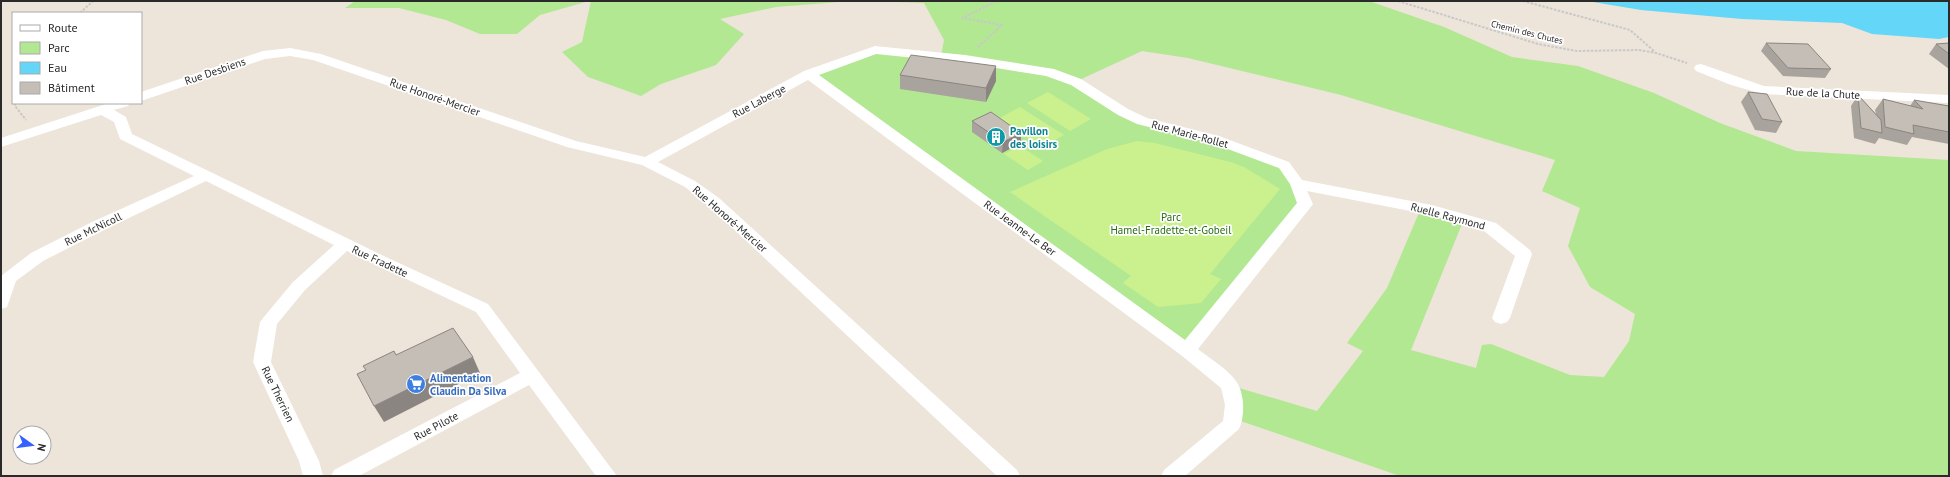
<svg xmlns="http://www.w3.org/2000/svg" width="1950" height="477" viewBox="0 0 1950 477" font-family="'PT Sans',sans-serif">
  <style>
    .green { fill: #b2e892 }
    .pitch { fill: #caf18d }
    .water { fill: #64d6f8 }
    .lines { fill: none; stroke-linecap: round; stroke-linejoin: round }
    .path { stroke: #c8c8c8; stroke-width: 2; stroke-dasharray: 2.5 1.5; stroke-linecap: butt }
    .street { fill: #fff; fill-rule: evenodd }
    .wall { fill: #a9a39d }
    .shaded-wall { fill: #8a8580 }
    .building { fill: #c5beb7; stroke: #8a8580 }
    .labels { text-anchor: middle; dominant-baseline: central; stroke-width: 3.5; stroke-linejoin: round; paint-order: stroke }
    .far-street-label { font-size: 9px; fill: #2a2a2a; stroke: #fff }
    .street-label { font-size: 11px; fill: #2a2a2a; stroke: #fff }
    .culture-label { font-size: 11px; font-weight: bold; fill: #0d838f; stroke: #fff; text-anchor: start }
    .park-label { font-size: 11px; fill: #296c14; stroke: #fff }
    .shop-label { font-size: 11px; font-weight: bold; fill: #366cbe; stroke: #fff; text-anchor: start }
  </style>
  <rect width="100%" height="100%" fill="#ede4da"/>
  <path class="green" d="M 355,1 L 589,1 L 540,15 L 517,34 L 480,34 L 446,20 L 399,8 L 345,8 Z
    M 591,1 L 852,1 L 776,7 L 720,19 L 744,34 L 716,65 L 661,84 L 641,96 L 588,77 L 562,52 L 582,42 Z
    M 869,1 L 1369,1 L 1444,27 L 1512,57 L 1578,66 L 1654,93 L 1720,123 L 1796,151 L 1949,160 L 1949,476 L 1400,476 L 1232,418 L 1229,385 L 1317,411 L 1363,351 L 1347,343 L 1387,288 L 1421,208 L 1464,219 L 1411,350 L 1476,368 L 1482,345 L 1491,344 L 1570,375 L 1604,377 L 1629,341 L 1635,314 L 1590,287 L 1568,246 L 1580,208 L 1542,191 L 1555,160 L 1341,95 L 1188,58 L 1142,51 L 1077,81 L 1123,112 L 1284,165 L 1305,204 L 1187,350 L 809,74 L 875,50 L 941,56 L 944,40 L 924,3 Z"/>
  <path class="pitch" d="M 1048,92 L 1091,119 L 1070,131 L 1027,103 Z
    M 1020,107 L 1064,135 L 1042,147 L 998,119 Z
    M 1137,141 L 1155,143 L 1234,163 L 1244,167 L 1280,189 L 1210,274 L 1221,279 L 1201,303 L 1158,307 L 1123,283 L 1131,276 L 1010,192 L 1107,149 Z
    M 1020,146 L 1043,161 L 1028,170 L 1004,154 Z"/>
  <path class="water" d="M 1587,1 L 1949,1 L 1949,37 L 1939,39 L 1872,34 L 1842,23 L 1742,19 L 1641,10 Z"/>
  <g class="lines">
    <path class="path" d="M 1398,1 L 1538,44 L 1577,51 L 1639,50 L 1656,53 L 1687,63
      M 1523,1 L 1630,30 L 1655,52
      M 80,13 L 93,1
      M 978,47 L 1002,25 L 962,18 L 997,1
      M 15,103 L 15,106 L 26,120"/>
    <path class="street" d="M 875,46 L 965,55 L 1054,69 L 1081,79 L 1128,109 L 1147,118 L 1219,136 L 1289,162 L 1302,180 L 1432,205 L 1496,223 L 1530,250 L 1532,254 L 1510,318 L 1507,322 L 1501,324 L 1495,322 L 1492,318 L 1515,256 L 1484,231 L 1431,215 L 1307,191 L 1313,204 L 1310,208 L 1198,349 C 1209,358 1229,370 1236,381 C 1245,394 1245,416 1239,429 L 1185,476 L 1161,476 L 1164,470 L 1223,421 L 1225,405 L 1221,388 L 1181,355 L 808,80 L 658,162 L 695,181 L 719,198 L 1017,470 L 1020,476 L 997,476 L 709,206 L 685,187 L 642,165 L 567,147 L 313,60 L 290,56 L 265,59 L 141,101 L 141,92 L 263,51 L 290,48 L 321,54 L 576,141 L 645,157 L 804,71 ZM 876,54 L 965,63 L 1046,76 L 1071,85 L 1118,115 L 1137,124 L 1209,142 L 1279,168 L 1290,184 L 1297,203 L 1185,340 L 819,75 Z
      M 1701,64 L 1764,86 L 1949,95 L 1949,103 L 1763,94 L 1731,85 L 1696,71 L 1694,68 L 1696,65 Z
      M 109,103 L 130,103 L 128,106 L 114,110 L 126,117 L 132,134 L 388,258 L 488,304 L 617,476 L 596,476 L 529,385 L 359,476 L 331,476 L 334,470 L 520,373 L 476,312 L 347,251 L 305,290 L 277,324 L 271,362 L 319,461 L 323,476 L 303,476 L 299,461 L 253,362 L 260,322 L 263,318 L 293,282 L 334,245 L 206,181 L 104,230 L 43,261 L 16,281 L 7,307 L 1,309 L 1,276 L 31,253 L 92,222 L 194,176 L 120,139 L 114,122 L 101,115 L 1,147 L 1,138 Z"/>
  </g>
  <path class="wall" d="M 1766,43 L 1831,69 L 1825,78 L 1783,76 L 1761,51 Z
    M 1949,43 L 1949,69 L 1929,54 L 1936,44 Z
    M 996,66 L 996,81 L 986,102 L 900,89 L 900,75 Z
    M 1748,92 L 1782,122 L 1776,133 L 1755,130 L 1741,102 Z
    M 1858,95 L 1876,114 L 1875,110 L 1883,99 L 1910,106 L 1914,100 L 1949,106 L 1949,144 L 1912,137 L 1907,145 L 1879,138 L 1875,144 L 1854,138 L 1851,106 Z
    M 972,121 L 1021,143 L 1002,153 L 972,132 Z"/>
  <path class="shaded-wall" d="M 996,66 L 996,81 L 986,102 L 986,88 Z
    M 1021,133 L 1021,143 L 1002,153 L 1003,142 Z
    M 473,357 L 480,373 L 384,422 L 374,406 Z"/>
  <path class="building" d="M 1766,43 L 1808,44 L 1831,69 L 1788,68 Z
    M 1949,43 L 1949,54 L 1936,44 Z
    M 911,55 L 996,66 L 986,88 L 900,75 Z
    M 1748,92 L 1767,94 L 1782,122 L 1762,119 Z
    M 1858,95 L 1881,120 L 1882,133 L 1861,128 Z
    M 1883,99 L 1923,109 L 1914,100 L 1949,106 L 1949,132 L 1913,125 L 1914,134 L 1885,127 Z
    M 991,112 L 1021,133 L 1003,142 L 972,121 Z
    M 453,328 L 473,357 L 374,406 L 357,374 L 366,370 L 363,366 L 394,351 L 396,355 Z"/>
  <defs>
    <symbol id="building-disc" viewBox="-11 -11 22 22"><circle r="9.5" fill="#0f9aa8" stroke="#fff"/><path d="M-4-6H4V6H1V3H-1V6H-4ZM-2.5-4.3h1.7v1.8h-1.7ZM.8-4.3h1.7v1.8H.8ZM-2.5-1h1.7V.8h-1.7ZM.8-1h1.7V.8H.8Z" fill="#fff"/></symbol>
    <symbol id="supermarket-disc" viewBox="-11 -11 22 22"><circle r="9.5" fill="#3f7fe0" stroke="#fff"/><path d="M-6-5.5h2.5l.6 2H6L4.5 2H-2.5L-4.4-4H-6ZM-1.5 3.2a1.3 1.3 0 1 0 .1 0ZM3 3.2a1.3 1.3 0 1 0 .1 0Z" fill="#fff"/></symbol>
  </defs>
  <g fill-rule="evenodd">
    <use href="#building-disc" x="985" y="126" width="22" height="22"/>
    <use href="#supermarket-disc" x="405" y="373" width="22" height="22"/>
  </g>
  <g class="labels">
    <g class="far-street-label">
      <text transform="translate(1527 32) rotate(14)">Chemin des Chutes</text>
    </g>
    <g class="street-label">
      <text transform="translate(215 71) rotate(-19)">Rue Desbiens</text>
      <text transform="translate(1823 93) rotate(3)">Rue de la Chute</text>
      <text transform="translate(435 97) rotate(19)">Rue Honoré-Mercier</text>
      <text transform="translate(759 101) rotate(-28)">Rue Laberge</text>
      <text transform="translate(1190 134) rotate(15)">Rue Marie-Rollet</text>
      <text transform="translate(1448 216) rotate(15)">Ruelle Raymond</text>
      <text transform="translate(730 219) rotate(41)">Rue Honoré-Mercier</text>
      <text transform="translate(1020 228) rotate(36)">Rue Jeanne-Le Ber</text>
      <text transform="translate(93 229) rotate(-26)">Rue McNicoll</text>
      <text transform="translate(380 261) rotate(25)">Rue Fradette</text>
      <text transform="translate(278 394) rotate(64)">Rue Therrien</text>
      <text transform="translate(436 426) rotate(-28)">Rue Pilote</text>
    </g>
    <g class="culture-label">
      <text x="1010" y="131">Pavillon<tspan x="1010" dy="13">des loisirs</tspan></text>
    </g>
    <g class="park-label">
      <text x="1171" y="217">Parc<tspan x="1171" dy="13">Hamel-Fradette-et-Gobeil</tspan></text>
    </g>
    <g class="shop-label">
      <text x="430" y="378">Alimentation<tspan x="430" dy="13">Claudin Da Silva</tspan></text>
    </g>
  </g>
  <rect width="1950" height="477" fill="none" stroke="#2a2a2a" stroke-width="4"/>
  <rect x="12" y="12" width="130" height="92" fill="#ffffff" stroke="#aaaaaa"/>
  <rect x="20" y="25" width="20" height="6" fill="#ffffff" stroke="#aaaaaa"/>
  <text x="48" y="32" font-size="12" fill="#2a2a2a">Route</text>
  <rect x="20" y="42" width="20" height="12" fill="#b2e892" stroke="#aaaaaa"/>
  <text x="48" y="52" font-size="12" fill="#2a2a2a">Parc</text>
  <rect x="20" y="62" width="20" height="12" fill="#64d6f8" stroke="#aaaaaa"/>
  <text x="48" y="72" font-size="12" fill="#2a2a2a">Eau</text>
  <rect x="20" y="82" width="20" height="12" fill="#c5beb7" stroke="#aaaaaa"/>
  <text x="48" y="92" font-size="12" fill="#2a2a2a">Bâtiment</text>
  <g transform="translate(32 445) rotate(104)"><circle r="19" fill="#ffffff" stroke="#aaaaaa"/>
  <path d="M0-3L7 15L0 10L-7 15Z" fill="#3562ff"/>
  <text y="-6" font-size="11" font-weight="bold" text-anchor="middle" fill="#2a2a2a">N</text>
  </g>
</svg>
